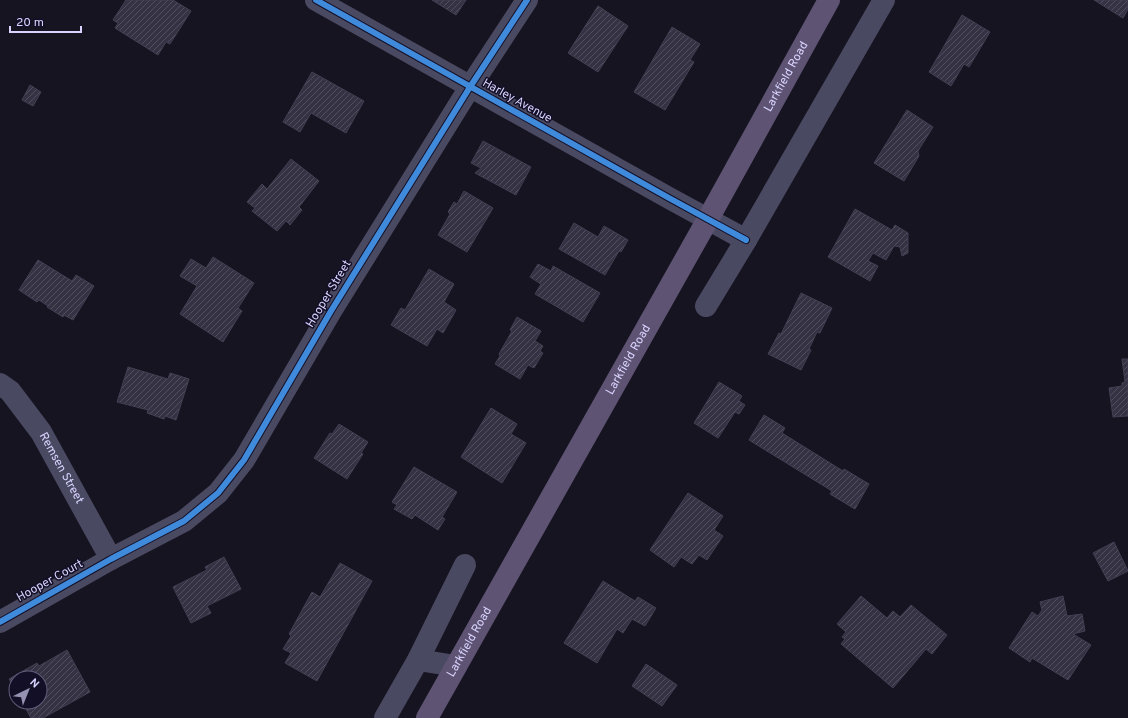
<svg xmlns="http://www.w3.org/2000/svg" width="1128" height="718" viewBox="0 0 1128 718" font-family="Overpass,sans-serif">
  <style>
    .building { fill: url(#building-hatch); stroke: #433f54 }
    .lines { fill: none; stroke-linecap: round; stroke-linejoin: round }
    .minor { stroke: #4a4962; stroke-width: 22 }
    .major { stroke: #5e5373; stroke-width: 22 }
    .cycleway-casing { stroke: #130f26; stroke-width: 8 }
    .cycleway { stroke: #408adc; stroke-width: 6 }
    .labels { text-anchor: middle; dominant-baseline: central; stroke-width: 3; stroke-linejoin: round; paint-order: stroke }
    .street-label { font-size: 12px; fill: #d9d4ff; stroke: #130f26 }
  </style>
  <defs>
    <pattern id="building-hatch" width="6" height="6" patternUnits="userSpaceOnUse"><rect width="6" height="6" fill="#343243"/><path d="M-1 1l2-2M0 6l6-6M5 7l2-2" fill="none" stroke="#514f5f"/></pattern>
  </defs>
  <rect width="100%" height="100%" fill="#161421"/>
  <path class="building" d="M 126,0 L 173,0 L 191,11 L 170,44 L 166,42 L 158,55 L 115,28 L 118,23 L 113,20 Z
    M 432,0 L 466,0 L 456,15 Z
    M 1094,0 L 1128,0 L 1128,9 L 1123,18 Z
    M 598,6 L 628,26 L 598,72 L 568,53 Z
    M 962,15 L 990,32 L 969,67 L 964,64 L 951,86 L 929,72 Z
    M 672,27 L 700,44 L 690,60 L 694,62 L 665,110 L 634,92 Z
    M 312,72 L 364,101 L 346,133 L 311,113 L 300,132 L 283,122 Z
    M 30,85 L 41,92 L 33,106 L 22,100 Z
    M 907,110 L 933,127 L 918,151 L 919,156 L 904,181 L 874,163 Z
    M 483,141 L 531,167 L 516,195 L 475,173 L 481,168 L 471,163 Z
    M 291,159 L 319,181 L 299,207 L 302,210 L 290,225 L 286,221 L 277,231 L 252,211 L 255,208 L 247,202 L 262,184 L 267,189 Z
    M 464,191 L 493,208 L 467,252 L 438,235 L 450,214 L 448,212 L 454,202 L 457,204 Z
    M 855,209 L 892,230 L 895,225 L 908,233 L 908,253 L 902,256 L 900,247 L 894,246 L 886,260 L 873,253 L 868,261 L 878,266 L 870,281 L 828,257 Z
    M 574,223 L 598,237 L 604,226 L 628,240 L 621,252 L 619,251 L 605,275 L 559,249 Z
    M 213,257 L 254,283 L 238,308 L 242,311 L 223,342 L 180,314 L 197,286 L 180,276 L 191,259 L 206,268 Z
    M 38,260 L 72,281 L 76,275 L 94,286 L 73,320 L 64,315 L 63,317 L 47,307 L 48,306 L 39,300 L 37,302 L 19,290 Z
    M 538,264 L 551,271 L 553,266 L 600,293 L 583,322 L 535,294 L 541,284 L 530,277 Z
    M 429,269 L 454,284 L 444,302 L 456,310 L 443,333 L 437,329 L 427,346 L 391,325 L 401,308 L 405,310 Z
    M 801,293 L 832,308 L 820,333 L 817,332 L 809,349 L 811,350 L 801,370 L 768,354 L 779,333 L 781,334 Z
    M 517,317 L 541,331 L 535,341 L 543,346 L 540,351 L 543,353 L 534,368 L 528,365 L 520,379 L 495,364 L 500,356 L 499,354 L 512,331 L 510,330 Z
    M 1122,359 L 1128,359 L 1128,416 L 1113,417 L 1109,388 L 1122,386 L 1122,383 L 1125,382 Z
    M 128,367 L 168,379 L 170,373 L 189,379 L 176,420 L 165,416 L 164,419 L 147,413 L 148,410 L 117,402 Z
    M 719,382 L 742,396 L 739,401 L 745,405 L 739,414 L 735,412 L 718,438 L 694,423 Z
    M 491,408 L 517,424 L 511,434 L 526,443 L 502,483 L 461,457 Z
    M 764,415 L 785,428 L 782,433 L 843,471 L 844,469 L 869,484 L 855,509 L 830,494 L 832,491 L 749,440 Z
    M 339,424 L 368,442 L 361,453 L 363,454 L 347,479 L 314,458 L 330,433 L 332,434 Z
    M 414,467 L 457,492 L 442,517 L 445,519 L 438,530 L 415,515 L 412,519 L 394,509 L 397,505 L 392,502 Z
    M 688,493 L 723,516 L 714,530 L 723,536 L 707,560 L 699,555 L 692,564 L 681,557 L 674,567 L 650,550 Z
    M 1114,542 L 1128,571 L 1108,581 L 1093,553 Z
    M 224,557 L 241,589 L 207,606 L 211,613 L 191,623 L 173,587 L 207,570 L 205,567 Z
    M 340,563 L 372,581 L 317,681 L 285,663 L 291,653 L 283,649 L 291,636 L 289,634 L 312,592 L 320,597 Z
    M 603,581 L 635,601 L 638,597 L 656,608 L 645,626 L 632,619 L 623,633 L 617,629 L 597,663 L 564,643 Z
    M 861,596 L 887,618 L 893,611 L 900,617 L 911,605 L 947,635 L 932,654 L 926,649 L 893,688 L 841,644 L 845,639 L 842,637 L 846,632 L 837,624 Z
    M 1063,596 L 1067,616 L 1082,614 L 1085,631 L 1073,634 L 1091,645 L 1068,680 L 1032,658 L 1030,662 L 1009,648 L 1032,612 L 1038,616 L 1042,610 L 1040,602 Z
    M 67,650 L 90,692 L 43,718 L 31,718 L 22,702 L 40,702 L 40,678 L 16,678 L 16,691 L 9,679 L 37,663 L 39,666 Z
    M 646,664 L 677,685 L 662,706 L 632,686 Z"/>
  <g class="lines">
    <g class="minor">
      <path d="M 316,0 L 669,198 L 746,240"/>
      <path d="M 706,306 L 746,240 L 884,0"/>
      <path id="s1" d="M 0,384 L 10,391 L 41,432 L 111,559"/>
      <path d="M 0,622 L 111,559 L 184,521 L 218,493 L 244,460 L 331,311 L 470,87 L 527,0"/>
      <path d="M 418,660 L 465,565"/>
      <path d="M 385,718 L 418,660 L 456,666"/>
    </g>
    <path class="major" id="s2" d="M 427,718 L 708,219 L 829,0"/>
    <defs>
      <path id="cycleway" d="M 316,0 L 669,198 L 746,240
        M 0,622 L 111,559 L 184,521 L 218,493 L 244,460 L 331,311 L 470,87 L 527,0"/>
    </defs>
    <use href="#cycleway" class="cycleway-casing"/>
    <use href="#cycleway" class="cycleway"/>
  </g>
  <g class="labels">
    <g class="street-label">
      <text stroke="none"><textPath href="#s2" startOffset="735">Larkfield Road</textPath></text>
      <text transform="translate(517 101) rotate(29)">Harley Avenue</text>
      <text transform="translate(329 294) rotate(-59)">Hooper Street</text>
      <text stroke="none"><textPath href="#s2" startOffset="411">Larkfield Road</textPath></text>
      <text stroke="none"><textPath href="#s1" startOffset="105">Remsen Street</textPath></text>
      <text transform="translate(50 581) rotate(-29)">Hooper Court</text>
      <text stroke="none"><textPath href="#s2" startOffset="87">Larkfield Road</textPath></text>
    </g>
  </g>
  <g transform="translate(28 690) rotate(43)"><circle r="19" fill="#130f26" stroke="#625e7d"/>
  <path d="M0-3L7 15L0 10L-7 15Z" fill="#9591b1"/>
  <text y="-6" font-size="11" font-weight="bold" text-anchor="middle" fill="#d9d4ff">N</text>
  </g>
  <path d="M10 26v6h71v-6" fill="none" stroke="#d9d4ff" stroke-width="2"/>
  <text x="16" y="26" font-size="12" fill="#d9d4ff" stroke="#130f26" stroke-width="3" paint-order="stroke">20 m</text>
</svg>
